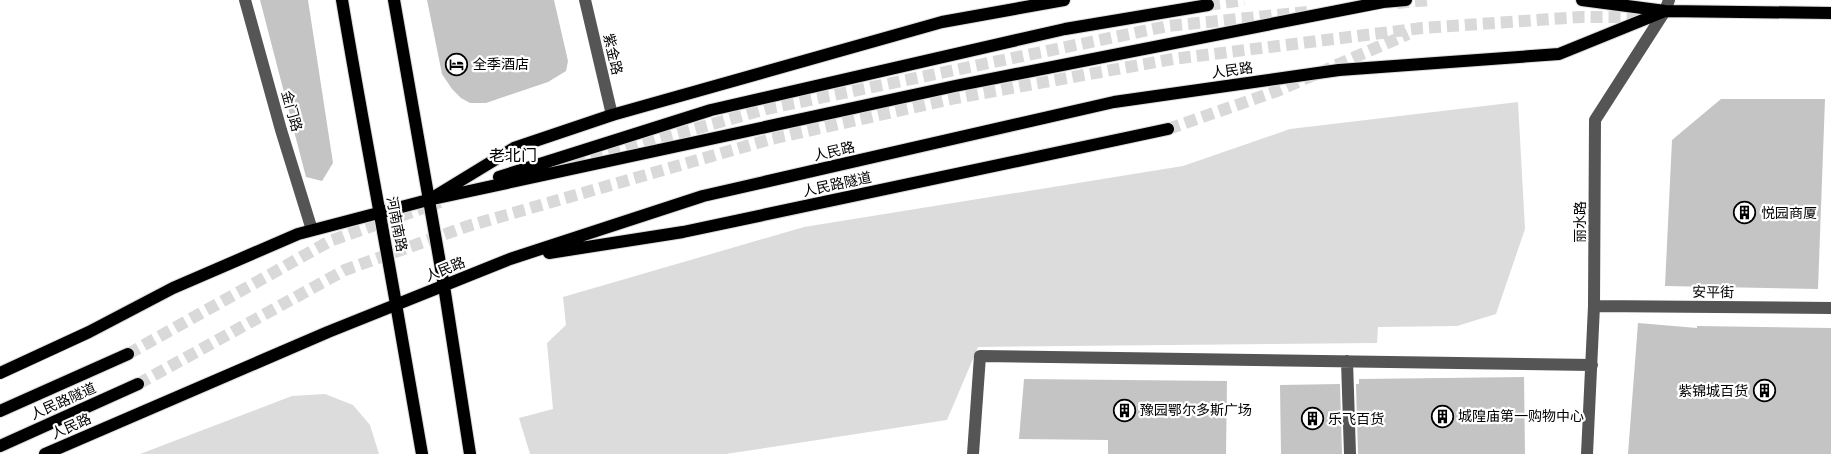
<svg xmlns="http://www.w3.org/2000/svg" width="1831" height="454" viewBox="0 0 1831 454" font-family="'PT Sans Narrow','Noto Sans SC',sans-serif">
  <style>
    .green { fill: #dcdcdc }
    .building { fill: #c4c4c4 }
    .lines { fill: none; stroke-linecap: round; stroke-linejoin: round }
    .major-tunnel { stroke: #d9d9d9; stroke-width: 12; stroke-dasharray: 12 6; stroke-linecap: butt }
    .major-casing { stroke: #dbdbdb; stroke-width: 14 }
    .minor { stroke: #555; stroke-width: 12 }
    .major { stroke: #000; stroke-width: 12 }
    .labels { text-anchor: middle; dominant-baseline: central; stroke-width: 4.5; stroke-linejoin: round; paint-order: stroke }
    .street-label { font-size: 14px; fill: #000; stroke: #fff }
    .poi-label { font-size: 14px; fill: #000; stroke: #fff; text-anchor: start }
    .quarter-label { font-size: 16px; fill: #000; stroke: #fff }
  </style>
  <rect width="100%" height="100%" fill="#fff"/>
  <path class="green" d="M 1518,102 L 1525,229 L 1496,314 L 1457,326 L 1378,327 L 1377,343 L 978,347 L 947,420 L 726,454 L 530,454 L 519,418 L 553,409 L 547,343 L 566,325 L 563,297 L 804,227 L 1183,166 L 1290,129 Z
    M 325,394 L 353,405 L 370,425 L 379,454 L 140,454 L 292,396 Z"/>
  <path class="building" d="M 260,0 L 308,0 L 333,163 L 322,181 L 306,177 Z
    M 427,0 L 554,0 L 568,61 L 566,71 L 548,82 L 486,103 L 470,103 L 461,98 L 452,89 L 442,74 Z
    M 1721,99 L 1825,99 L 1818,289 L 1665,286 L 1672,140 Z
    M 1638,323 L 1697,328 L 1697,326 L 1831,328 L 1831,454 L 1628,454 Z
    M 1524,377 L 1525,454 L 1358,454 L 1356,384 L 1359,384 L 1359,379 Z
    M 1024,379 L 1227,381 L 1226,454 L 1108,454 L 1108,440 L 1019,439 Z
    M 1340,384 L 1342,454 L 1281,454 L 1280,385 Z"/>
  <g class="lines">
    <path class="major-tunnel" d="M 1397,3 L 1429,0
      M 1208,5 L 1244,0
      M 1168,129 L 1277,91 L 1408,34
      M 574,163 L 766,109 L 1168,26 L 1307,12
      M 128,354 L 330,241 L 440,202
      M 138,384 L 345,270 L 468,226 L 771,139 L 956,98 L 1173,59 L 1422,28 L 1581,17 L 1651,17"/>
    <defs>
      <path id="major" d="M 342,0 C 359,102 378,202 396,304 C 405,354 413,404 422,454
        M 394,0 L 444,286 L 470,454
        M 1582,0 L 1665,11 L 1831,13
        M 499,177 L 711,110 L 1065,29 L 1208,5
        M 437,195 L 514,148 L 612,115 L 942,22 L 1064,0
        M 549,253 L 683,232 L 1168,129
        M 0,373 L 89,332 L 173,288 L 298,234 L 428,200 L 955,86 L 1383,2 L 1406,0
        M 0,411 L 128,354
        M 0,446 L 138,384
        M 45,454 L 328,332 L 510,259 L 703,196 L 1114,102 L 1339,70 L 1559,54 L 1665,11"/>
    </defs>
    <use href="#major" class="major-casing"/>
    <path class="minor" d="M 245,0 L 281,130 L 312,230
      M 585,0 L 612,115
      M 1594,306 L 1831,308
      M 1347,361 L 1350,454
      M 973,454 L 980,356 L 1592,365
      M 1587,454 L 1594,306 L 1595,120 L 1665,11 L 1669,0"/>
    <use href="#major" class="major"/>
  </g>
  <defs>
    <symbol id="hotel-ring" viewBox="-11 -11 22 22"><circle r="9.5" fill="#fff" stroke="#000" stroke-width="1.5"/><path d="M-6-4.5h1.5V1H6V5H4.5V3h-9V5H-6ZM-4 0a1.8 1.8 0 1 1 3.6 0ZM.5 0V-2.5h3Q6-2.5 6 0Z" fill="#000"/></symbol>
    <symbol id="building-ring" viewBox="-11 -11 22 22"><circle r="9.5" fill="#fff" stroke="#000" stroke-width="1.5"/><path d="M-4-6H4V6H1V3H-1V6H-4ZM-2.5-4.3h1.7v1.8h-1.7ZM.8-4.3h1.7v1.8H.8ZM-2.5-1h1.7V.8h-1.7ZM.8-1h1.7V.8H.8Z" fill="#000"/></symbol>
  </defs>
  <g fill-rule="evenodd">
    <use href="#hotel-ring" x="444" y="52" width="25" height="25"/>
    <use href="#building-ring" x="1732" y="200" width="25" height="25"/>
    <use href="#building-ring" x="1752" y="378" width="25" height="25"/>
    <use href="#building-ring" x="1112" y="398" width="25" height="25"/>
    <use href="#building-ring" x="1430" y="404" width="25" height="25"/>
    <use href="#building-ring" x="1300" y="406" width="25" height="25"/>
  </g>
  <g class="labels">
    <g class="street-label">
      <text transform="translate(613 54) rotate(77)">紫金路</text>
      <text transform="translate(1232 70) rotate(-8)">人民路</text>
      <text transform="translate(292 111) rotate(74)">金门路</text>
      <text transform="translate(834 151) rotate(-13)">人民路</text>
      <text transform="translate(837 184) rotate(-12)">人民路隧道</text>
      <text transform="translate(1580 222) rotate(-90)">丽水路</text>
      <text transform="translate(397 224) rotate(79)">河南南路</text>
      <text transform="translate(445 269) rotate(-22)">人民路</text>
      <text transform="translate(1713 292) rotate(1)">安平街</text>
      <text transform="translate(63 401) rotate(-24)">人民路隧道</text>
      <text transform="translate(71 426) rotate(-24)">人民路</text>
    </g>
    <g class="poi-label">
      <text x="473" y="64">全季酒店</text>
      <text x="1761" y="213">悦园商厦</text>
      <text x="1748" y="391" text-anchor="end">紫锦城百货</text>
      <text x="1140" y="410">豫园鄂尔多斯广场</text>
      <text x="1458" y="416">城隍庙第一购物中心</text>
      <text x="1328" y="419">乐飞百货</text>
    </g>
    <g class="quarter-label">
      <text x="513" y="155">老北门</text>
    </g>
  </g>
</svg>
